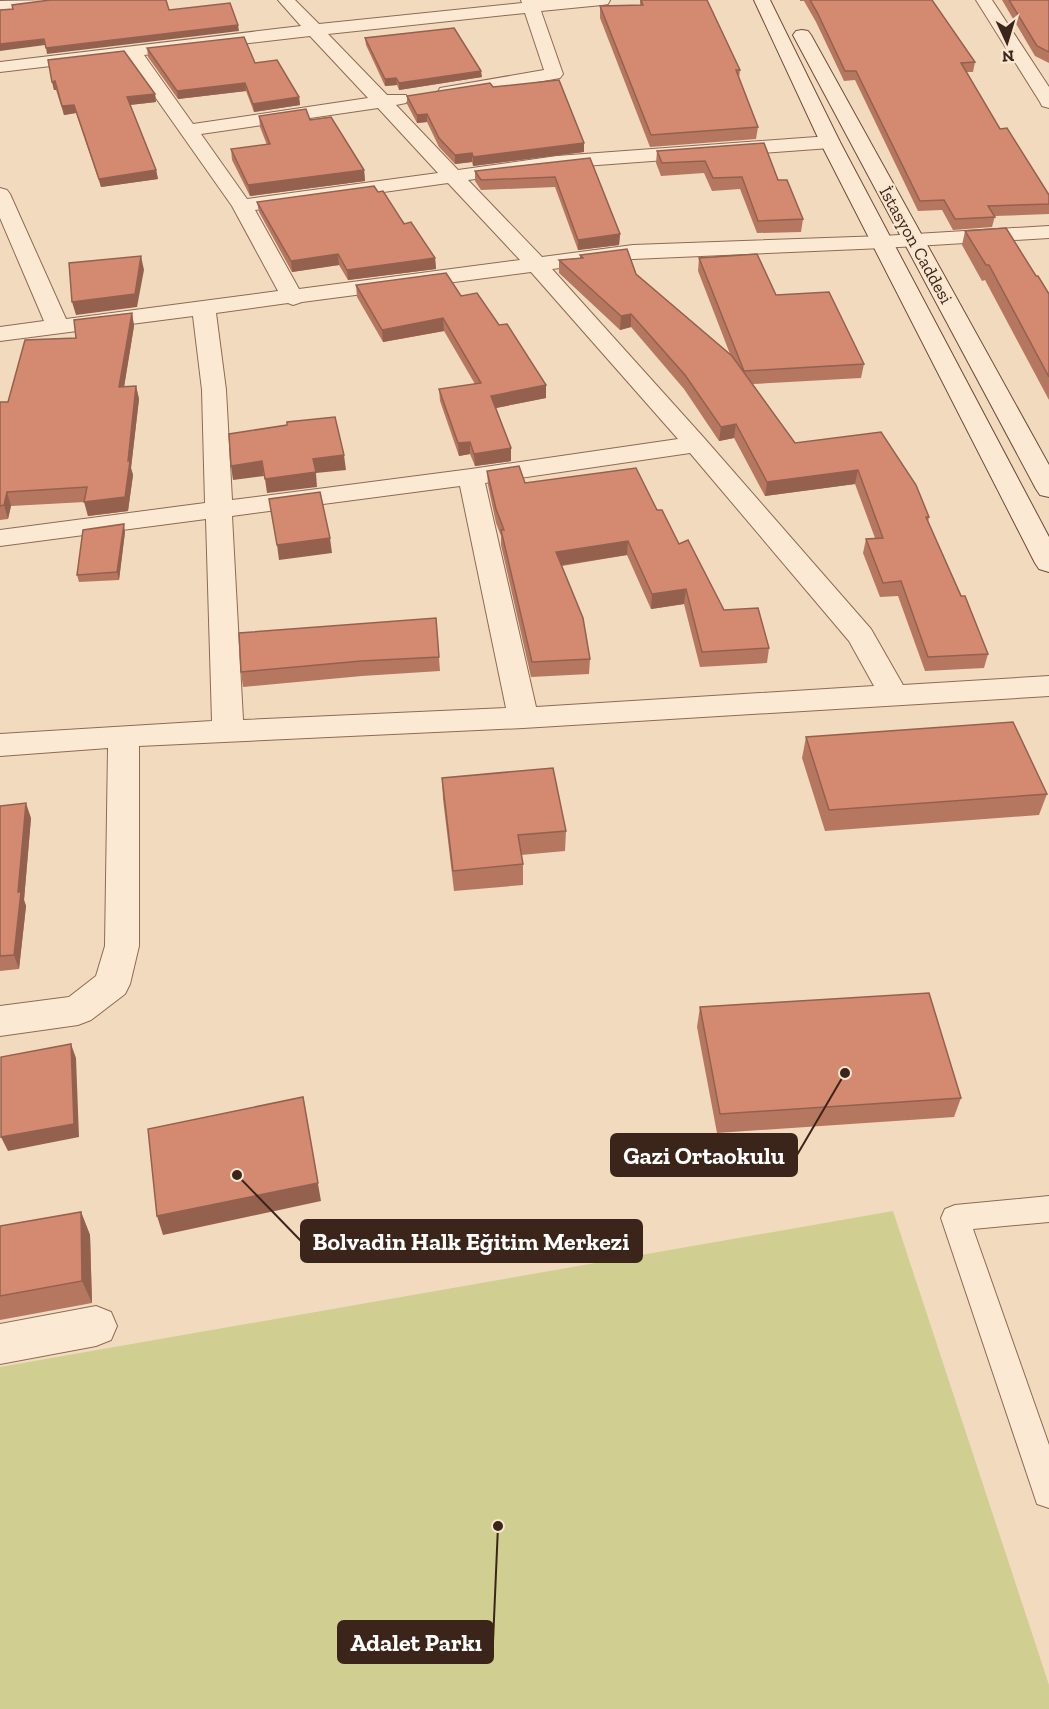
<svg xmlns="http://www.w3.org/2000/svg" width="1049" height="1709" viewBox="0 0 1049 1709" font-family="'Zilla Slab',serif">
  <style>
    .green { fill: #d1ce92 }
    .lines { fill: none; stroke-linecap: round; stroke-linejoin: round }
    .service-casing { stroke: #8d6a55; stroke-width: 2 }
    .minor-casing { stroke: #8d6a55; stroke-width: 2 }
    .tertiary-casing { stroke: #8d6a55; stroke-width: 2 }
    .secondary-casing { stroke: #6e4b39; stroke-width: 2 }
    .service { fill: #fce9d3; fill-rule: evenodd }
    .minor { fill: #fce9d3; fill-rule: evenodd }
    .tertiary { fill: #fce9d3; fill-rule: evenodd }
    .secondary { fill: #fce9d3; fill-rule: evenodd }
    .wall { fill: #b67761 }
    .shaded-wall { fill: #94614f }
    .building { fill: #d48a71; stroke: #94614f; stroke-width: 1.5 }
    .labels { text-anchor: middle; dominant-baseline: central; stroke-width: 4.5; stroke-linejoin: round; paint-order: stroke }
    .far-street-label { font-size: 18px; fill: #3b251b; stroke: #f9e6cf }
    .leader { fill: none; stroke: #3b251b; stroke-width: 2 }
    .callout-dot { fill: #3b251b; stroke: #f9e6cf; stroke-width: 2 }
    .callout { fill: #3b251b; stroke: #3b251b; stroke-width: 2 }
    .callout-label { font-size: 24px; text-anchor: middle; font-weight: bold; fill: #fff }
  </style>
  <rect width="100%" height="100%" fill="#f2dabf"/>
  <path class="green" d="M 893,1211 L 1049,1685 L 1049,1709 L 0,1709 L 0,1367 Z"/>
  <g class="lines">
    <defs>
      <path id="service" d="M 1049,1196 L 1049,1222 L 973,1229 L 1049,1445 L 1049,1508 L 1037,1504 L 1033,1492 L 941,1218 L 945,1209 L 955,1205 Z"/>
      <path id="minor" d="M 53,0 L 51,4 L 45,5 L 0,11 L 0,1 Z
        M 278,0 L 295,0 L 319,24 L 522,3 L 521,0 L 610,0 L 608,4 L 602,5 L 541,11 L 563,74 L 560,78 L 447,98 L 440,96 L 438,92 L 440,88 L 544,70 L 525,13 L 328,34 L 387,95 L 406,95 L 408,99 L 406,103 L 396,105 L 458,170 L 557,156 L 830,136 L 837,138 L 840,142 L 837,146 L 830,148 L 557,168 L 468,180 L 542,257 L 633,245 L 883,236 L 891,237 L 894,242 L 891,247 L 883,248 L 633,259 L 552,269 L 705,439 L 871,629 L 903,685 L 1049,676 L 1049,696 L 523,728 L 139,746 L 139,946 L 130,984 L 125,994 L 91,1020 L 78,1025 L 0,1036 L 0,1006 L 69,997 L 96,976 L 105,946 L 108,748 L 0,756 L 0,734 L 212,721 L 206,519 L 0,546 L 0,530 L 205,503 L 202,390 L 193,316 L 0,341 L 0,327 L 44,321 L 0,218 L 0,188 L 7,190 L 10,194 L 66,319 L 278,291 L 232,206 L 127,57 L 0,72 L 0,62 L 301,26 ZM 310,36 L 368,98 L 193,124 L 144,55 ZM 378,108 L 438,173 L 247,199 L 201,134 ZM 448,183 L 520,260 L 299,289 L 255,210 ZM 531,272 L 678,439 L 471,469 L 232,500 L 226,390 L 216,313 L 288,303 L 293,305 L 302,302 ZM 690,453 L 849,641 L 874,686 L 536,707 L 485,483 ZM 460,486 L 506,708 L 243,720 L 232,516 Z
        M 976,0 L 992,0 L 1049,87 L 1049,108 L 1042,106 L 1040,102 Z
        M 96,1306 L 111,1312 L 117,1326 L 111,1340 L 96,1346 L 0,1364 L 0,1324 Z"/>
      <path id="tertiary" d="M 1049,226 L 1049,238 L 883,248 L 875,247 L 872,242 L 875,237 L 883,236 Z"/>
      <path id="secondary" d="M 754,0 L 770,0 L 840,142 L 1049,537 L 1049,572 L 1039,569 L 1035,563 L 820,142 Z
        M 802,30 L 808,31 L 811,35 L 1049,465 L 1049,497 L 1040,495 L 1036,489 L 793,35 L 796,31 Z"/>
    </defs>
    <use href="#service" class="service-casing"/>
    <use href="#minor" class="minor-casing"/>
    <use href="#tertiary" class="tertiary-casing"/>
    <use href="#secondary" class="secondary-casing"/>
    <use href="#service" class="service"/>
    <use href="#minor" class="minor"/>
    <use href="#tertiary" class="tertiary"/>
    <use href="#secondary" class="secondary"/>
  </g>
  <path class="wall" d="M 640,0 L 707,0 L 740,70 L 739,78 L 758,127 L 756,139 L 650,147 L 600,18 L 600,6 L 640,5 Z
    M 800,0 L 932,0 L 975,62 L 973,72 L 966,72 L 1000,129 L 1049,195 L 1049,214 L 995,216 L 992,227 L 953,230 L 942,210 L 918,211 L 855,80 L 844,81 L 816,22 L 804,1 L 800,1 Z
    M 1002,0 L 1049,0 L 1049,63 L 1035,56 Z
    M 365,38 L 482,77 L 399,90 L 397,85 L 385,86 L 366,45 Z
    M 147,48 L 255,63 L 299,97 L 300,105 L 254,112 L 246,91 L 178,99 L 148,57 Z
    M 48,60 L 155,94 L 156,102 L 130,105 L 156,170 L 158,179 L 101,187 L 76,113 L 64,115 L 56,90 L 54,90 Z
    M 493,87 L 584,143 L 584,152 L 473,166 L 472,162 L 455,164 L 439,147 L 427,122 L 417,123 L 407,104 L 407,96 Z
    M 259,116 L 310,120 L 364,170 L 365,181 L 250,196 L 232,160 L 231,149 L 267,145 L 260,127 Z
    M 764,143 L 778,180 L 803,219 L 801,232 L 757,233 L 740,189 L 712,191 L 704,173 L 661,176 L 656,163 L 657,151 Z
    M 590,158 L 620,234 L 619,245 L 578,250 L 555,187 L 481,190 L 475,181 L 475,171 Z
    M 378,192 L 435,258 L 436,269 L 348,280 L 339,265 L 292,272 L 259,212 L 257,202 Z
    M 965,231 L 1036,276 L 1049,294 L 1049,400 L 985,280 L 982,281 L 962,245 Z
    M 580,255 L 636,274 L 730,354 L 698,271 L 699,258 L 776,295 L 864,364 L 861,378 L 753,384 L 795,443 L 881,432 L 929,517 L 928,522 L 988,654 L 984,668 L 925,671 L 898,596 L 880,597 L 863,553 L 866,539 L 875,538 L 855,484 L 765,496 L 734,438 L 719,441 L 684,389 L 631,327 L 620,330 L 559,273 L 559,260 L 580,258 Z
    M 356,285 L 461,296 L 499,325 L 546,385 L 546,398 L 496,408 L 511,448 L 511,461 L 475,466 L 470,454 L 459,456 L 440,401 L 439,389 L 475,384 L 444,331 L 383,342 L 357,297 Z
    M 132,313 L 134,326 L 124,386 L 136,386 L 139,399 L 131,468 L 133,475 L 128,511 L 88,516 L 85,502 L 11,506 L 8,519 L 0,520 L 0,402 L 8,402 Z
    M 487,471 L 525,483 L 657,510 L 724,610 L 769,648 L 767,663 L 700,667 L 684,604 L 651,609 L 627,555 L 562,566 L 590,659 L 589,674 L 531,677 L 501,545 L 501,536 L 496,523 L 488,485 Z
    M 125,532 L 119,580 L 79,582 L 77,575 Z
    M 436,618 L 440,671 L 362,676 L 243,687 L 241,672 Z
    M 806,737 L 1047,794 L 1039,815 L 825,831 L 802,758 Z
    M 442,778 L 566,831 L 565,851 L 521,855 L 523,864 L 523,885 L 454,891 L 443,799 Z
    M 0,806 L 31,818 L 24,900 L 26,906 L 19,969 L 0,971 Z
    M 700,1007 L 961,1098 L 954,1117 L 717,1133 L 697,1027 Z
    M 81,1212 L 90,1235 L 92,1303 L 0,1320 L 0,1226 Z"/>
  <path class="shaded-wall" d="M 238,25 L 239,31 L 47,54 L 46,48 Z
    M 44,39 L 45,45 L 0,51 L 0,44 Z
    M 481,71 L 482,77 L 399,90 L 399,83 Z
    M 396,78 L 397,85 L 385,86 L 385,79 Z
    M 55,81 L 56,90 L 54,90 L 52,82 Z
    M 245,83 L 246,91 L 178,99 L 177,91 Z
    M 155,94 L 156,102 L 129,105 L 127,97 Z
    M 299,97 L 300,105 L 254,112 L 253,104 Z
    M 74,105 L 76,113 L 64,115 L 62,106 Z
    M 427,114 L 427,122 L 417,123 L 417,115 Z
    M 584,143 L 584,152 L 473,166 L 473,157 Z
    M 472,153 L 472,162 L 455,164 L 455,155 Z
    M 156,170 L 158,179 L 101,187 L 99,179 Z
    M 364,170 L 365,181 L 250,196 L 248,185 Z
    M 620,234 L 619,245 L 578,250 L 578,240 Z
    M 338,254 L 339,265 L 292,272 L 291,261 Z
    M 141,256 L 144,270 L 137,307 L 76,315 L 72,302 Z
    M 435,258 L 436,269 L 348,280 L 347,270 Z
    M 132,313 L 134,326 L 122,400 L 119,387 Z
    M 631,314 L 631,327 L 620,330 L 621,316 Z
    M 443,318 L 444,331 L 383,342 L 382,330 Z
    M 546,385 L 546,398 L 491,409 L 491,396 Z
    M 136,386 L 139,399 L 131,468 L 133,475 L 128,511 L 88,516 L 84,502 L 128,461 Z
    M 736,424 L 734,438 L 719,441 L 721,427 Z
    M 470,442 L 470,454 L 459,456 L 458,443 Z
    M 511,448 L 511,461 L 475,466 L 474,454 Z
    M 344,455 L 346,470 L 316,473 L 317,487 L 267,493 L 265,479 L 313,459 Z
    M 262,461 L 264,476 L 233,480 L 231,466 Z
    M 858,470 L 855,484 L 765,496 L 767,482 Z
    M 7,492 L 11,506 L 8,519 L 4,505 Z
    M 124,524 L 125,532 L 119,580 L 117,572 Z
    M 330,538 L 332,553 L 279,560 L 277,545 Z
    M 628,541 L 627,555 L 556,566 L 556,552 Z
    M 686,589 L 684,604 L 651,609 L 652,594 Z
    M 26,803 L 31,818 L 24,900 L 26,906 L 19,969 L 14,955 L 18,892 Z
    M 71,1044 L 76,1058 L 79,1137 L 8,1151 L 1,1137 Z
    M 303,1097 L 321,1201 L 163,1235 L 157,1216 Z
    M 81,1212 L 90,1235 L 92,1303 L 82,1281 Z"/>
  <path class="building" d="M 50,0 L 166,0 L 169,10 L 230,3 L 238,25 L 46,48 L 44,39 L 0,44 L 0,10 L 13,9 L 12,5 Z
    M 641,0 L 707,0 L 740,70 L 736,70 L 758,127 L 651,135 L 600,6 L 643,5 Z
    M 810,0 L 932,0 L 975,62 L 961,63 L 1000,129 L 1007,128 L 1049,195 L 1049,204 L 988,206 L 995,217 L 955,219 L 944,200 L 920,201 L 856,71 L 845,71 L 817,12 Z
    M 1009,0 L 1049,0 L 1049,52 L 1037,46 Z
    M 454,28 L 481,71 L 399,83 L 396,78 L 385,79 L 365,38 Z
    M 244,37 L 255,63 L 277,60 L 299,97 L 253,104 L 245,83 L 177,91 L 147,48 Z
    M 124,51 L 155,94 L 127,97 L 156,170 L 99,179 L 74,105 L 62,106 L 55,81 L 52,82 L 48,60 Z
    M 559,80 L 584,143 L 473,157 L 472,153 L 455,155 L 439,138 L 427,114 L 417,115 L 407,96 L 490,83 L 493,87 Z
    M 306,109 L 310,120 L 331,117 L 364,170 L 248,185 L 231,149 L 270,144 L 259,116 Z
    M 764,143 L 778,180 L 787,180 L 803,219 L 758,221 L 742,177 L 713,178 L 705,161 L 662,163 L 657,151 Z
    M 590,158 L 620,234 L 578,240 L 555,177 L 481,180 L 475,171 Z
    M 374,186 L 378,192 L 383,191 L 404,224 L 411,222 L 435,258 L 347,270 L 338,254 L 291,261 L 257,202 Z
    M 1006,228 L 1036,276 L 1038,276 L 1049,294 L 1049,377 L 989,265 L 986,265 L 965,231 Z
    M 627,249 L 636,274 L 732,356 L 795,443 L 881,432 L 916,485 L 929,517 L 926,517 L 961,596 L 965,596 L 988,654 L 928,657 L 901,581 L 883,583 L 866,539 L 883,538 L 858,470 L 767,482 L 736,424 L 721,427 L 685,375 L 631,314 L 621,316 L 559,260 L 583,258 L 580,255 Z
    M 757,254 L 776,295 L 829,292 L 864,364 L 744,371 L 699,258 Z
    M 141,256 L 135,294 L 72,302 L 69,263 Z
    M 446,273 L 461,296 L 477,293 L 499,325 L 507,324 L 546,385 L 491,396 L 511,448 L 474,454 L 470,442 L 458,443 L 439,389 L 481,383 L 443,318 L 382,330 L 356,285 Z
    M 132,313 L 119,387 L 136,386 L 128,461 L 130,461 L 125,497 L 84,502 L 87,487 L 7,492 L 4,505 L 0,506 L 0,402 L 8,402 L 25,340 L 76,338 L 74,320 Z
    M 335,417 L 344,455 L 313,459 L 316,472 L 265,479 L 262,461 L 231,466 L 229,434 L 287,425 L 287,422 Z
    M 519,466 L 525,483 L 636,468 L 657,510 L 662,510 L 679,544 L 688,540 L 724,610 L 758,608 L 769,648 L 702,652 L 686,589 L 652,594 L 628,541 L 556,552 L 583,618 L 590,659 L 532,662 L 501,530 L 504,530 L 496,509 L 487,471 Z
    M 320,492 L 330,538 L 277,545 L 269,499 Z
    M 124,524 L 117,572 L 77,575 L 83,530 Z
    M 436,618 L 439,657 L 361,661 L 241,672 L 239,633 Z
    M 1013,722 L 1047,794 L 829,810 L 806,737 Z
    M 553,768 L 566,831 L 518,835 L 523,864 L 453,871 L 442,778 Z
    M 26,803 L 18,892 L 21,892 L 14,955 L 0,956 L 0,806 Z
    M 929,993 L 961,1098 L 720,1114 L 700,1007 Z
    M 71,1044 L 74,1124 L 1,1137 L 1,1057 Z
    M 303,1097 L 318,1183 L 157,1216 L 148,1129 Z
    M 81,1212 L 82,1281 L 0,1296 L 0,1226 Z"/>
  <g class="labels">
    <g class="far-street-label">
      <text transform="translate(916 245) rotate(61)">İstasyon Caddesi</text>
    </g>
  </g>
  <path class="leader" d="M845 1073L797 1155M237 1175L301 1241M498 1526L493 1642"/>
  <g class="callout-dot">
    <circle cx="845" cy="1073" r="6"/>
    <circle cx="237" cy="1175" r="6"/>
    <circle cx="498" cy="1526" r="6"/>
  </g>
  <g class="callout">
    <rect x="611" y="1134" width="186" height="42" rx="6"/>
    <rect x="301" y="1220" width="341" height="42" rx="6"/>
    <rect x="338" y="1621" width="155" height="42" rx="6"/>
  </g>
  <g class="callout-label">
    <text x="704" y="1164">Gazi Ortaokulu</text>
    <text x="471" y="1250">Bolvadin Halk Eğitim Merkezi</text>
    <text x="416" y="1651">Adalet Parkı</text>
  </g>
  <g transform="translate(1007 42) rotate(176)" stroke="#f9e6cf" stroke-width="4.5" paint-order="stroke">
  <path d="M0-4.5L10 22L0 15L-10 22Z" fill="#3b251b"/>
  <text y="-9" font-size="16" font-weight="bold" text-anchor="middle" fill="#3b251b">N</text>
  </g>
</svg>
